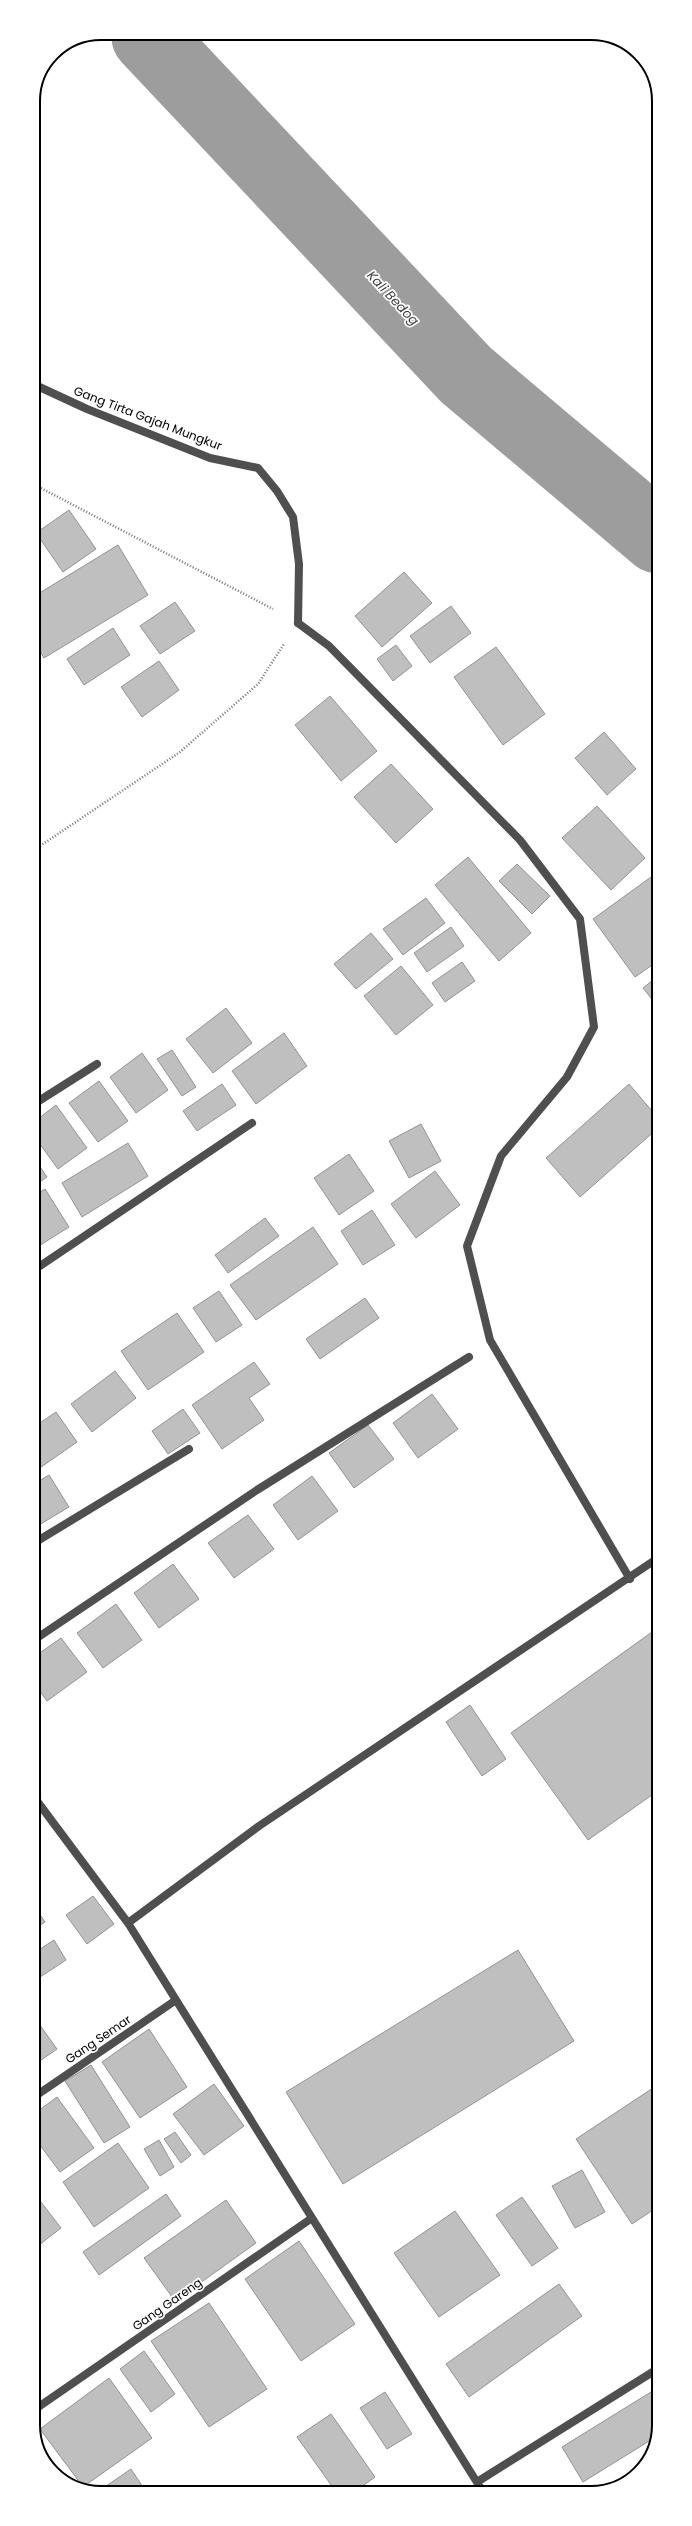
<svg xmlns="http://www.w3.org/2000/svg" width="692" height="2526" viewBox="0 0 692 2526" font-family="Poppins,sans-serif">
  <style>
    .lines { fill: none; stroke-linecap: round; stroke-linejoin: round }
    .river { stroke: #9d9d9d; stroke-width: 73 }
    .building { fill: #bfbfbf; stroke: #939393 }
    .path { stroke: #717171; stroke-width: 2.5; stroke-dasharray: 1 2; stroke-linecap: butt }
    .lane { stroke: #4f4f4f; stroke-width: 8 }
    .street { stroke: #4f4f4f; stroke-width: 8 }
    .labels { text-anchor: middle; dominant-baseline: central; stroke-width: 3.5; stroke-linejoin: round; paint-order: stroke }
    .street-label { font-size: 12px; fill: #000; stroke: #fff }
    .water-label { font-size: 13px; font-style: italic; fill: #3e3e3e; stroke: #fff }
    .rim { fill: none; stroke: #000; stroke-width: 2 }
  </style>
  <rect width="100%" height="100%" fill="#fff"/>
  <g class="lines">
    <path class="river" d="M 148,37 L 466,375 L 658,537"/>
  </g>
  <path class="building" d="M 69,510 L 96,549 L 63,572 L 36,533 Z
    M 118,545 L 148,595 L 44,658 L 33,640 L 33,597 Z
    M 404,572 L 432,603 L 382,647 L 355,616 Z
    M 175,602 L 195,631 L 160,654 L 140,626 Z
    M 451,606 L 471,633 L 430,663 L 410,636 Z
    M 113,628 L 130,655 L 84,685 L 67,659 Z
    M 396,645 L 412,666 L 393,681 L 377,659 Z
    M 496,647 L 545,714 L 503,745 L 454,677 Z
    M 159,661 L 179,690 L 142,717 L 121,687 Z
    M 330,696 L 377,751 L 341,781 L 295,725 Z
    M 604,732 L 636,769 L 607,795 L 575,758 Z
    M 391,764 L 433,809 L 396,843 L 354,797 Z
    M 597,806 L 645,858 L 611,890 L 562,838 Z
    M 468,857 L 531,933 L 499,961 L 435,885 Z
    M 517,864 L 550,896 L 532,914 L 499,881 Z
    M 658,872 L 658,961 L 635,977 L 593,919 Z
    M 426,898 L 445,923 L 403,955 L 383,929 Z
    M 451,927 L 464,946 L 427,972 L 414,953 Z
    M 371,933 L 393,959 L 356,989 L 334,964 Z
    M 462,962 L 475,981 L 445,1002 L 432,983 Z
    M 401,966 L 433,1005 L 396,1035 L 364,996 Z
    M 658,976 L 658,1007 L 643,988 Z
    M 226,1008 L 252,1043 L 213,1073 L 186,1039 Z
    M 284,1033 L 307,1066 L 256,1104 L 232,1071 Z
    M 172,1050 L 196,1087 L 182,1096 L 157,1059 Z
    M 142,1053 L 168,1090 L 136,1113 L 110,1077 Z
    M 99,1081 L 128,1121 L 98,1142 L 69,1103 Z
    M 222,1084 L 236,1105 L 197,1131 L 183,1111 Z
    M 629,1084 L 658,1118 L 658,1128 L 580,1197 L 546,1158 Z
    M 56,1105 L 87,1148 L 58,1169 L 34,1136 L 34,1122 Z
    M 421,1124 L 441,1161 L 409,1178 L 389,1141 Z
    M 128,1143 L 148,1176 L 82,1217 L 62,1183 Z
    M 349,1154 L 374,1191 L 339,1215 L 314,1178 Z
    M 34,1158 L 47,1177 L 34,1186 Z
    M 435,1171 L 460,1205 L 416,1238 L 391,1204 Z
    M 45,1189 L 69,1227 L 34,1249 L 34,1196 Z
    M 372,1210 L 395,1245 L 363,1265 L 341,1231 Z
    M 265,1218 L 279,1236 L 228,1273 L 215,1255 Z
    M 313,1227 L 338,1264 L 256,1320 L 230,1285 Z
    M 219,1291 L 242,1325 L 216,1342 L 193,1308 Z
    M 365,1298 L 379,1318 L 320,1359 L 306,1339 Z
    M 177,1313 L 204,1352 L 148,1390 L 121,1351 Z
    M 254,1362 L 270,1384 L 249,1398 L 264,1420 L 222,1449 L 192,1405 Z
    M 115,1371 L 136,1398 L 92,1432 L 71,1404 Z
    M 432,1394 L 458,1429 L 418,1458 L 393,1423 Z
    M 183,1409 L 200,1433 L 168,1454 L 152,1431 Z
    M 56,1412 L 77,1442 L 34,1472 L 34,1427 Z
    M 368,1425 L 394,1459 L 354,1488 L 329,1453 Z
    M 49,1475 L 69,1507 L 34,1528 L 34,1484 Z
    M 312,1476 L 338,1511 L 298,1540 L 273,1505 Z
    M 248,1515 L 274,1549 L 234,1578 L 208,1543 Z
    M 173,1564 L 199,1599 L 159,1628 L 134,1593 Z
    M 116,1604 L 142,1640 L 103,1668 L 77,1633 Z
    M 659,1627 L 659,1790 L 588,1840 L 511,1733 Z
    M 61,1638 L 87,1672 L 47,1701 L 34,1683 L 34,1657 Z
    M 470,1705 L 506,1759 L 482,1776 L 446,1722 Z
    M 93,1896 L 114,1924 L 87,1944 L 66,1915 Z
    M 34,1906 L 45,1922 L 34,1929 Z
    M 54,1940 L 66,1960 L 34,1981 L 34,1953 Z
    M 518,1950 L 574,2041 L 343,2184 L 286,2092 Z
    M 34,2017 L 57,2049 L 34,2065 Z
    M 149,2029 L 187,2087 L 140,2118 L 102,2062 Z
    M 91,2065 L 130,2127 L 104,2143 L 65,2081 Z
    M 214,2084 L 244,2126 L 204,2155 L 173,2114 Z
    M 659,2084 L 659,2206 L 632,2224 L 576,2139 Z
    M 57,2097 L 94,2148 L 60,2172 L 34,2137 L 34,2114 Z
    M 175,2132 L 191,2155 L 181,2163 L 164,2139 Z
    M 159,2140 L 174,2167 L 160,2176 L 144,2149 Z
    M 118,2143 L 149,2188 L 94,2227 L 63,2182 Z
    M 582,2170 L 605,2212 L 575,2228 L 552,2186 Z
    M 34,2193 L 61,2228 L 34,2249 Z
    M 166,2194 L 181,2216 L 99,2275 L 83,2252 Z
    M 522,2197 L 558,2248 L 532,2266 L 496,2215 Z
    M 226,2200 L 256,2243 L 175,2301 L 144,2258 Z
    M 455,2211 L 500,2275 L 439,2317 L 394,2253 Z
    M 299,2241 L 355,2324 L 301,2361 L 245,2279 Z
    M 559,2284 L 582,2316 L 469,2397 L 446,2364 Z
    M 209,2303 L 267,2389 L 209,2427 L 151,2341 Z
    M 144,2351 L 175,2394 L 151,2412 L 120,2369 Z
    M 109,2378 L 152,2438 L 83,2487 L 40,2429 Z
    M 659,2387 L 659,2425 L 654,2438 L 583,2482 L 562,2447 Z
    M 385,2392 L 412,2434 L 387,2449 L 360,2408 Z
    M 331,2414 L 375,2477 L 354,2492 L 336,2492 L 297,2437 Z
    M 131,2469 L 147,2493 L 96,2493 Z"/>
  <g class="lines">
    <path class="path" d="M 33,484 L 273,609
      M 40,846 L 180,752 L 258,684 L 284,644"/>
    <path class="lane" d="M 298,623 L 329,646 L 520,840 L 580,919 L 594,1027 L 567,1077 L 501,1156 L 467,1246 L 490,1340 L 630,1579"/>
    <path class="street" d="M 33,384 L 87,409 L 210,458 L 258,468 L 277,491 L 293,517 L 299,564 L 298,623
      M 34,1104 L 97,1064
      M 34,1270 L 252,1123
      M 34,1543 L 189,1449
      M 34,1640 L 257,1490 L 469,1357
      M 34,1797 L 128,1923 L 483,2492
      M 128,1923 L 259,1826 L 658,1558
      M 34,2097 L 176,2000
      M 34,2410 L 312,2218
      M 477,2482 L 659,2368"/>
  </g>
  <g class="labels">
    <g class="street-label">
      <text transform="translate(148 418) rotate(21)">Gang Tirta Gajah Mungkur</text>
      <text transform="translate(98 2039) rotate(-34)">Gang Semar</text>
      <text transform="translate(167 2304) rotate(-35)">Gang Gareng</text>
    </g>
    <g class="water-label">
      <text transform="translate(393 298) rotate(47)">Kali Bedog</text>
    </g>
  </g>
  <path d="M0 0H692V2526H0ZM101 40H591A61 61 0 0 1 652 101V2425A61 61 0 0 1 591 2486H101A61 61 0 0 1 40 2425V101A61 61 0 0 1 101 40Z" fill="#fff" fill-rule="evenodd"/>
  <path class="rim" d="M101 40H591A61 61 0 0 1 652 101V2425A61 61 0 0 1 591 2486H101A61 61 0 0 1 40 2425V101A61 61 0 0 1 101 40Z"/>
</svg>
